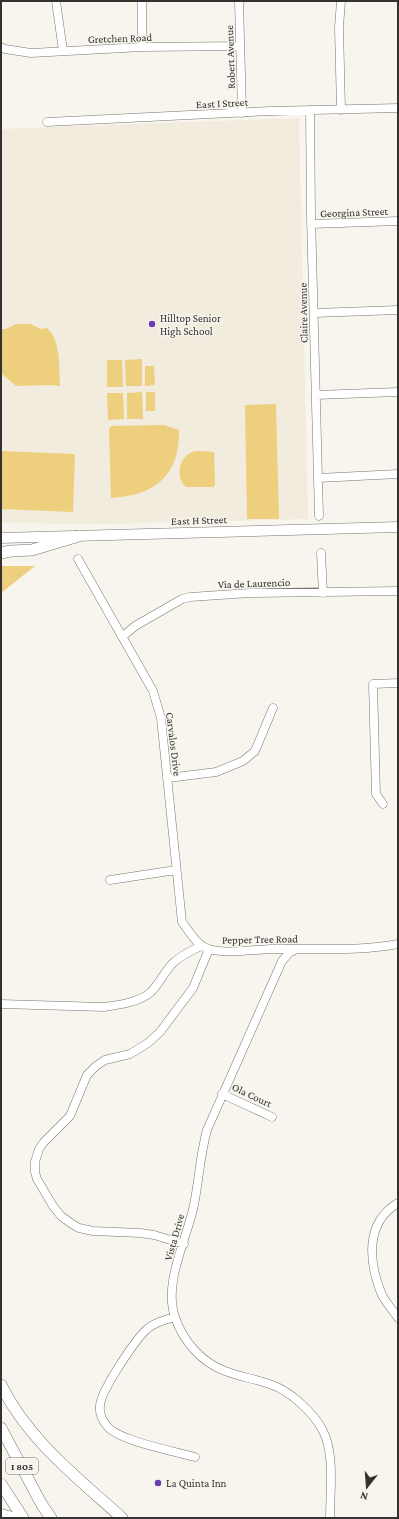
<svg xmlns="http://www.w3.org/2000/svg" width="399" height="1519" viewBox="0 0 399 1519" font-family="'Crimson Pro',serif">
  <style>
    .built { fill: #f1ecdd }
    .green { fill: #edcf7e }
    .lines { fill: none; stroke-linecap: round; stroke-linejoin: round }
    .minor-casing { stroke: #77756e; stroke-width: 9 }
    .major-casing { stroke: #77756e; stroke-width: 11 }
    .highway-casing { stroke: #77756e; stroke-width: 12 }
    .minor { stroke: #fff; stroke-width: 8 }
    .major { stroke: #fff; stroke-width: 10 }
    .highway { stroke: #fff; stroke-width: 11 }
    .poi-dot { fill: #693cb3; stroke: #f8f5ee; stroke-width: 1.5 }
    .labels { text-anchor: middle; dominant-baseline: central; stroke-width: 3; stroke-linejoin: round; paint-order: stroke }
    .shield { fill: #f8f5ee; stroke: #6e6c69; stroke-width: 1 }
    .shield-label { font-size: 10px; font-weight: bold; fill: #333230 }
    .street-label { font-size: 11px; fill: #333230; stroke: #f8f5ee }
    .poi-label { font-size: 11px; fill: #333230; stroke: #f8f5ee; text-anchor: start }
  </style>
  <rect width="100%" height="100%" fill="#f8f5ee"/>
  <path class="built" d="M 299,118 L 308,519 L 108,524 L 1,523 L 1,129 Z"/>
  <path class="green" d="M 16,324 L 30,324 L 41,329 L 47,328 C 61,340 59,368 60,386 L 50,385 L 16,386 L 1,373 L 1,329 L 6,329 Z
    M 142,359 L 142,386 L 126,386 L 125,360 Z
    M 107,360 L 122,360 L 123,387 L 107,387 Z
    M 145,366 L 154,366 L 155,385 L 145,386 Z
    M 142,392 L 143,419 L 127,419 L 127,393 Z
    M 146,392 L 155,392 L 155,411 L 146,411 Z
    M 107,393 L 123,393 L 124,419 L 108,420 Z
    M 276,404 L 279,519 L 247,519 L 245,405 Z
    M 164,425 L 179,430 C 180,475 155,496 111,498 L 109,429 L 111,426 Z
    M 1,451 L 75,454 L 73,512 L 1,509 Z
    M 203,451 L 214,452 L 215,485 L 213,487 L 186,487 C 176,478 178,460 190,453 C 194,451 198,451 203,451 Z
    M 1,566 L 35,566 L 1,593 Z"/>
  <g class="lines">
    <defs>
      <path id="minor" d="M 56,1 L 63,51
        M 142,1 L 142,47
        M 239,1 L 242,113
        M 1,47 L 5,49 L 31,53 L 142,47 L 240,46
        M 310,110 L 311,216 L 319,516
        M 341,110 L 339,27 L 341,1
        M 47,122 L 271,111 L 398,108
        M 311,224 L 398,221
        M 314,313 L 398,310
        M 316,395 L 398,392
        M 318,478 L 398,474
        M 321,553 L 323,593
        M 78,559 L 153,691 L 161,718 L 182,922 C 189,931 197,946 209,949 C 227,954 251,950 270,949 C 312,948 356,952 398,944
        M 122,637 L 135,626 L 182,599 L 190,597 L 250,593 L 398,591
        M 168,778 L 216,772 L 243,761 L 255,751 L 273,708
        M 383,804 L 376,794 L 373,684 L 398,683
        M 110,880 L 176,870
        M 297,949 L 289,953 L 282,961 L 207,1130 C 200,1155 199,1180 194,1205 C 187,1239 163,1283 175,1317 C 183,1341 201,1362 225,1371 C 240,1377 257,1379 272,1385 C 290,1391 314,1413 323,1431 C 335,1454 330,1492 330,1518
        M 1,1004 L 104,1007 C 119,1005 140,1002 151,992 C 159,984 164,973 172,964 C 180,956 190,951 201,946
        M 222,1094 L 272,1117
        M 398,1203 C 364,1223 369,1264 382,1295 C 386,1303 393,1310 398,1318
        M 184,1244 L 154,1235 L 140,1233 L 93,1231 L 79,1228 L 72,1224 L 61,1216 L 53,1206 L 37,1179 L 35,1172 L 35,1162 L 39,1149 L 44,1142 L 70,1116 L 87,1075 L 96,1066 L 105,1060 L 130,1054 L 148,1043 L 160,1032 L 193,988 L 209,949
        M 175,1317 C 164,1320 153,1323 145,1331 C 134,1342 100,1392 100,1406 C 99,1413 103,1421 107,1426 C 119,1441 174,1451 195,1457"/>
      <path id="major" d="M 1,538 L 398,527
        M 1,1514 L 16,1518"/>
      <path id="highway" d="M 1,553 L 11,551 L 32,550 L 79,536
        M 1,1385 C 28,1440 78,1478 122,1518
        M 1,1428 L 42,1505 L 51,1518
        M 1,1484 L 23,1518"/>
    </defs>
    <use href="#minor" class="minor-casing"/>
    <use href="#major" class="major-casing"/>
    <use href="#highway" class="highway-casing"/>
    <use href="#minor" class="minor"/>
    <use href="#major" class="major"/>
    <use href="#highway" class="highway"/>
  </g>
  <g class="poi-dot">
    <circle cx="152" cy="324" r="4"/>
    <circle cx="158" cy="1483" r="4"/>
  </g>
  <g class="labels">
    <rect class="shield" x="6" y="1458" width="32" height="16" rx="3"/>
    <g class="shield-label">
      <text x="22" y="1466">I 805</text>
    </g>
    <g class="street-label">
      <text transform="translate(120 38) rotate(-2)">Gretchen Road</text>
      <text transform="translate(230 57) rotate(-92)">Robert Avenue</text>
      <text transform="translate(222 103) rotate(-3)">East I Street</text>
      <text transform="translate(354 212) rotate(-2)">Georgina Street</text>
      <text transform="translate(303 313) rotate(-91)">Claire Avenue</text>
      <text transform="translate(199 520) rotate(-2)">East H Street</text>
      <text transform="translate(254 583) rotate(-2)">Via de Laurencio</text>
      <text transform="translate(174 744) rotate(83)">Carvalos Drive</text>
      <text transform="translate(260 939) rotate(-1)">Pepper Tree Road</text>
      <text transform="translate(252 1095) rotate(25)">Ola Court</text>
      <text transform="translate(174 1237) rotate(-74)">Vista Drive</text>
    </g>
    <g class="poi-label">
      <text x="160" y="318">Hilltop Senior<tspan x="160" dy="13">High School</tspan></text>
      <text x="166" y="1483">La Quinta Inn</text>
    </g>
  </g>
  <rect width="399" height="1519" fill="none" stroke="#333230" stroke-width="4"/>
  <g transform="translate(367 1487) rotate(197)" stroke="#f8f5ee" stroke-width="3" paint-order="stroke">
  <path d="M0-3L7 15L0 10L-7 15Z" fill="#333230"/>
  <text y="-6" font-size="11" font-weight="bold" text-anchor="middle" fill="#333230">N</text>
  </g>
</svg>
